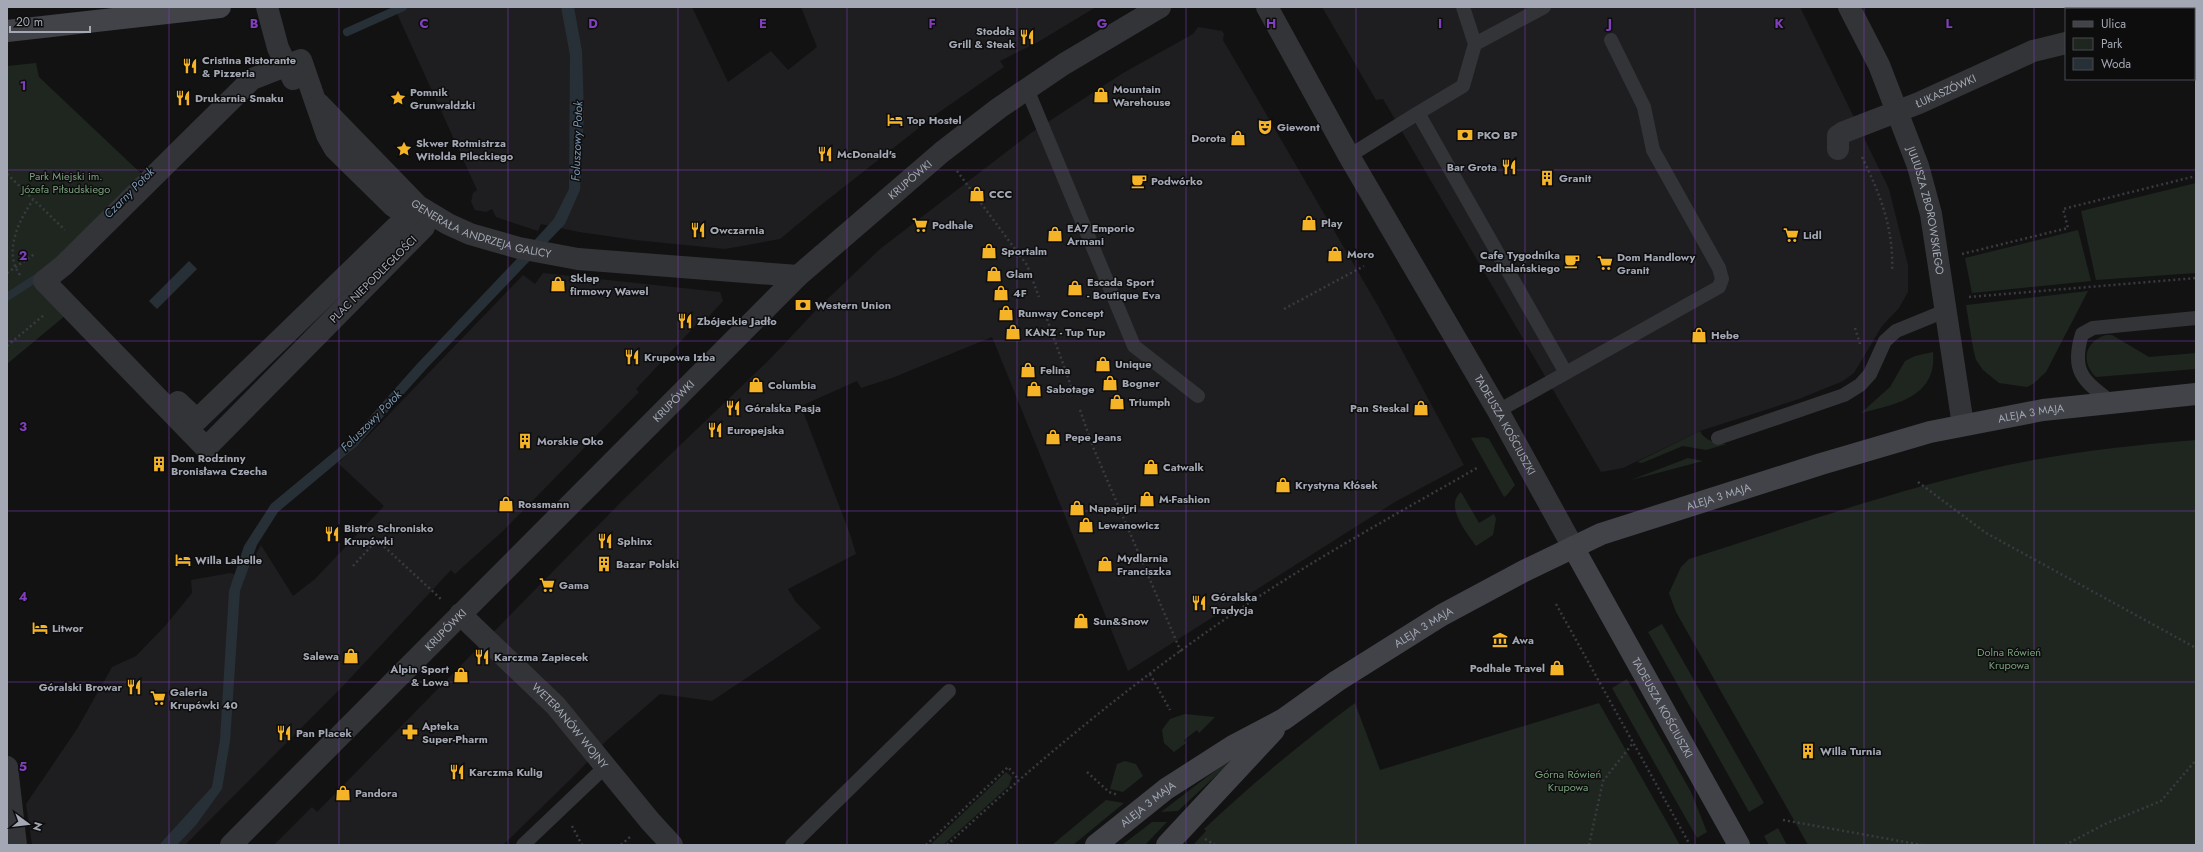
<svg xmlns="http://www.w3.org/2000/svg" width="2203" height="852" viewBox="0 0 2203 852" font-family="Jost,sans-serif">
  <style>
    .built { fill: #1e1e20 }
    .green { fill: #1e261f }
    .water { fill: #283037 }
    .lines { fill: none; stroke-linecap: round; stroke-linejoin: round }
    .stream { stroke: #283037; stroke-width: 8 }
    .path { stroke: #393b40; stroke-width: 2.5; stroke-dasharray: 2 3; stroke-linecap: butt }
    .lane { stroke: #333438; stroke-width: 14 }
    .street { stroke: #333438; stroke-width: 22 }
    .secondary { stroke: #414349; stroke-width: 22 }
    .grid { fill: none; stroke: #813fbd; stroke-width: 1; stroke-opacity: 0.55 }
    .labels { text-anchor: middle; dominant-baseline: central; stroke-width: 3; stroke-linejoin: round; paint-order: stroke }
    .poi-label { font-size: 11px; font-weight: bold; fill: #a3a8b4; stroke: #0d0d0e; text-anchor: start }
    .street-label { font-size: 11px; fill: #a3a8b4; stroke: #0d0d0e }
    .park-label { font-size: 11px; fill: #79a07c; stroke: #0d0d0e }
    .water-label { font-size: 12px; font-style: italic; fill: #7995b1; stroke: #0d0d0e }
    .grid-label { font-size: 13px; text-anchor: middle; font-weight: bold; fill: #813fbd; stroke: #0d0d0e; stroke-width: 3; stroke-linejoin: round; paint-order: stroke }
  </style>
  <rect width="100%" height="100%" fill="#121213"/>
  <path class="built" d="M 394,7 L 692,7 L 728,82 L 771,51 L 788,70 L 817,47 L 801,7 L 1096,7 L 1038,42 L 1000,61 L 1004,67 L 938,113 L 821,205 L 780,239 L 725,249 L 635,240 L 579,232 L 541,224 L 538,231 L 496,217 L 492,209 L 486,212 L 475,210 L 471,202 L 473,193 L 477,190 Z
    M 1322,7 L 1800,7 L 1889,189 L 1908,265 L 1908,292 L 1899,308 L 1882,326 L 1854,373 L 1843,381 L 1799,399 L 1700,431 L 1623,468 L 1601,472 L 1383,99 L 1376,100 Z
    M 1198,27 L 1222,31 L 1224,34 L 1223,40 L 1378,306 L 1464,465 L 1395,502 L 1128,671 L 992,337 L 892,378 L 861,388 L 857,381 L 801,406 L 850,534 L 856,554 L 788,589 L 796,602 L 821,628 L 712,701 L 660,694 L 606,741 L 580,770 L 503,845 L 274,845 L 312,807 L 317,812 L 624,499 L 770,359 L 818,308 L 880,249 L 1031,133 L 1123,73 L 1193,34 Z
    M 543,273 L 720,292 L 723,301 L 699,327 L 696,325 L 636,389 L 639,392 L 504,530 L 455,574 L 451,570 L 343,686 L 185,845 L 32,845 L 26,804 L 77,729 L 112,667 L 136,656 L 165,626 L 192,593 L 191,580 L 230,573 L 243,576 L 261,545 L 293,596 L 315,579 L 384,506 L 338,463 L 369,435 L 523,275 L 535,284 Z"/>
  <path class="green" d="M 36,63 L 39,77 L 149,181 L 45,281 L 72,310 L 7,364 L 7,66 Z
    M 2196,183 L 2196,273 L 2096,280 L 2081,211 Z
    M 2078,230 L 2091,281 L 1972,293 L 1965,258 Z
    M 2088,291 L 2046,372 L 2033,384 L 2027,387 L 1999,383 L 1983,370 L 1976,360 L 1973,348 L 1966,305 Z
    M 2106,335 L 2112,335 L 2149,357 L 2196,353 L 2196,369 L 2096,377 C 2080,362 2085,341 2106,335 Z
    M 1933,352 C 1937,398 1895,404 1861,413 L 1890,387 L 1905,361 L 1915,356 Z
    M 1700,431 C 1705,441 1717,444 1727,444 L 1706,450 L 1683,446 L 1642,463 L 1637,462 Z
    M 1483,437 L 1489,439 L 1515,485 L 1507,495 L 1504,497 L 1471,438 Z
    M 2196,440 L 2196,845 L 1808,845 L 1676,612 L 1669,593 L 1681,567 L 1689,559 C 1794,526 1900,488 2008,465 C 2070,452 2133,445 2196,440 Z
    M 1688,458 L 1703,461 L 1631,480 Z
    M 1461,492 L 1479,523 L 1494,514 L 1496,519 L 1493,535 L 1476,546 C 1467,533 1444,506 1461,492 Z
    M 1662,624 L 1764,803 L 1749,812 L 1648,632 Z
    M 1627,679 L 1691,792 L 1707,832 L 1697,838 L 1612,688 Z
    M 1355,703 L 1380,770 L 1599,703 L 1680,845 L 1193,845 L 1206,831 L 1204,829 C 1253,783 1301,743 1355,703 Z
    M 1185,714 L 1215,717 L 1199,733 L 1197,730 L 1184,740 L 1186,743 L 1174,752 L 1164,743 L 1162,730 L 1170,719 Z
    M 1251,743 L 1178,811 L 1161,812 Z
    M 1125,761 L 1136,764 L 1143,776 L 1123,792 L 1110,789 L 1117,764 Z
    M 1006,772 L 1012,777 L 1009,786 L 943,845 L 930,845 Z
    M 1106,800 L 1124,803 L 1073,845 L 1052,845 Z
    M 1152,822 L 1167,822 L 1145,845 L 1122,845 Z
    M 1778,828 L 1787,845 L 1769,845 L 1764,836 Z"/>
  <path class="water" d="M 561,7 L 574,7 L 582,51 L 584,114 L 580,190 L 565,224 L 428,367 L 357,446 L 278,512 L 257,545 L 240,591 L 230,741 L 222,789 L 196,825 L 177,845 L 159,845 L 212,787 L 220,740 L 229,591 L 244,546 L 271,504 L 353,436 L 417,364 L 529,246 L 554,219 L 569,189 L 570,55 Z
    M 189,261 L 197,269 L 157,309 L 149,301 Z"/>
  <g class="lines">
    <path class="stream" d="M 347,32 L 403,7
      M 7,297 L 41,275"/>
    <path class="path" d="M 2116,9 L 2122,7
      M 1862,157 C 1880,194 1894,229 1892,271
      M 957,171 L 1027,265 L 1039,297
      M 7,174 L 65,230
      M 1962,254 L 2068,228 L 2063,209 L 2196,176
      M 7,273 L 36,253
      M 20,275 C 3,252 19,220 33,200
      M 1969,297 L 2196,278
      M 1284,309 L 1364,266
      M 1047,319 L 1071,386
      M 1855,328 L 1860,344
      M 7,346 L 44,315
      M 1080,410 L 1093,447 L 1181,652
      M 1918,482 L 1986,533 L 2196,648
      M 353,566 L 377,540 L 441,599
      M 1556,604 L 1690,845
      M 1150,674 L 1170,710
      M 1087,772 L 1109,792 L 1118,795
      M 1783,820 L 1922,845
      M 572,826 L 582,845
      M 1205,839 L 1215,845
      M 621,845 L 631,836
      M 926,845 L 1008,767 L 1019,780
      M 947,845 C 1030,768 1116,696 1208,631 C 1294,570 1386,520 1477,468
      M 1589,845 L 1603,781 L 1633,743
      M 2065,845 L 2105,824 L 2161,801 L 2196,760"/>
    <path class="lane" d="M 1463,7 L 1475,44
      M 1027,89 L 1134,346 L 1198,396
      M 1418,113 L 1463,86 L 1475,44 L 1544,7
      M 1349,156 L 1418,113 L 1566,373
      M 2110,401 C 2082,380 2071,370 2082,334 L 2093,328 L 2196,318
      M 1498,411 L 1719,287 L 1722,279 L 1719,268 L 1653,150 L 1644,107 L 1611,40
      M 1718,438 L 1844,395 L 1860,385 L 1870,374 L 1885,341 L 1896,331 L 1945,311
      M 523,845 L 605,767
      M 792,845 L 949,691"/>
    <g class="street">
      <path d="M 267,7 L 278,48 L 293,79"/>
      <path id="s1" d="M 1267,7 L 1349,156 L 1498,411 L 1573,547"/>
      <path id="s2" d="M 1849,7 L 1879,65 L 1918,166 L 1931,214 L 1963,425"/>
      <path d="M 2194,12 L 2196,12"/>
      <path d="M 301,60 L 327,135 L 335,149 L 393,206 L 424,227 L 206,448 L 44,281 L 64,265 L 252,79 Z"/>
      <path id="s3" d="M 319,104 L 418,206 L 448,224 L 470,234 L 519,248 L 578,259 L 798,276"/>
      <path id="s4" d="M 1838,149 L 1838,136 L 1844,132 L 1919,103 L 2033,51 L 2066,43"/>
      <path d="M 178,402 L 197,420 L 417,207"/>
      <path id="s5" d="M 460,614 L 556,706 L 650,821 L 672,845"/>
      <path d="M 7,767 L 16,845"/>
      <path id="s6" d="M 231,845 L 798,276 L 942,152 L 999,108 L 1064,64 L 1160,7"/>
    </g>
    <g class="secondary">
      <path d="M 7,31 L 220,7"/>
      <path id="s7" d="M 1573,547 L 1739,845"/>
      <path id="s8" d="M 1096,845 L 1166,789 L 1233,746 L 1284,719 L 1337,681 L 1442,615 L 1524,571 L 1601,534 L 1821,464 L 1930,432 L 2043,410 L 2196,394"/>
      <path d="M 1167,845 L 1274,730"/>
    </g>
  </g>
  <path class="grid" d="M 169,7 L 169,845M 339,7 L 339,845M 508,7 L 508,845M 678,7 L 678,845M 847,7 L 847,845M 1017,7 L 1017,845M 1186,7 L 1186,845M 1356,7 L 1356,845M 1525,7 L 1525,845M 1695,7 L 1695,845M 1864,7 L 1864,845M 2034,7 L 2034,845M 7,170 L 2196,170M 7,341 L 2196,341M 7,511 L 2196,511M 7,682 L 2196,682"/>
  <defs>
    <symbol id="restaurant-bare" viewBox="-9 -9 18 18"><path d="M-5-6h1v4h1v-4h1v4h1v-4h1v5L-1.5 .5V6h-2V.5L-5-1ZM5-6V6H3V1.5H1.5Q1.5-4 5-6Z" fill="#f5b428" stroke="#0d0d0e" stroke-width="2.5" paint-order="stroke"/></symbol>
    <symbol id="shop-bare" viewBox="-9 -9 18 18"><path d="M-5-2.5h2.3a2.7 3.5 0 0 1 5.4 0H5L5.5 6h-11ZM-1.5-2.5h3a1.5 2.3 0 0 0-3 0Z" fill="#f5b428" stroke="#0d0d0e" stroke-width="2.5" paint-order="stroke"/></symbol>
    <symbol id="sight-bare" viewBox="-9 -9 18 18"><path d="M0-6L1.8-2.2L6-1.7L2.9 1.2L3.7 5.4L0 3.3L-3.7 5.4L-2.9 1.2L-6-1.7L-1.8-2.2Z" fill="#f5b428" stroke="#0d0d0e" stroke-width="2.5" paint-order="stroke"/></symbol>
    <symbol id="hotel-bare" viewBox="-9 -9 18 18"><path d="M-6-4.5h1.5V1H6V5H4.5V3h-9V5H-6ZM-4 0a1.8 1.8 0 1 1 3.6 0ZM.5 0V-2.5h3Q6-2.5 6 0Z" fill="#f5b428" stroke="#0d0d0e" stroke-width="2.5" paint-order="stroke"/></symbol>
    <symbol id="theatre-bare" viewBox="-9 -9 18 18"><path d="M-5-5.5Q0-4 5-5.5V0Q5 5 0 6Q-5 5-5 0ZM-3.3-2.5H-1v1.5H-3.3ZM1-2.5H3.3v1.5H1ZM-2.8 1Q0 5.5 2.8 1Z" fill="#f5b428" stroke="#0d0d0e" stroke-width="2.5" paint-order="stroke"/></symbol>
    <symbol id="bank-bare" viewBox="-9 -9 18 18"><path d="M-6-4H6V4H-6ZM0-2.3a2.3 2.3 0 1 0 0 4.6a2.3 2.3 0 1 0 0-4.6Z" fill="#f5b428" stroke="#0d0d0e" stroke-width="2.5" paint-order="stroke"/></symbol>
    <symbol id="building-bare" viewBox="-9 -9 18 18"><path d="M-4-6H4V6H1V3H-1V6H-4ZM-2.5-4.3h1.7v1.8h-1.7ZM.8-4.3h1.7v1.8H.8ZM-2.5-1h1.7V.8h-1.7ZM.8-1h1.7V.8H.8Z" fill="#f5b428" stroke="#0d0d0e" stroke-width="2.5" paint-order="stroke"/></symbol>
    <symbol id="cafe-bare" viewBox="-9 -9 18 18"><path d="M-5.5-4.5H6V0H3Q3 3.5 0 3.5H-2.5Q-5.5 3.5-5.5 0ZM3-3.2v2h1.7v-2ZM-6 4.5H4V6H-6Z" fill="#f5b428" stroke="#0d0d0e" stroke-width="2.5" paint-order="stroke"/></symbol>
    <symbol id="supermarket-bare" viewBox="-9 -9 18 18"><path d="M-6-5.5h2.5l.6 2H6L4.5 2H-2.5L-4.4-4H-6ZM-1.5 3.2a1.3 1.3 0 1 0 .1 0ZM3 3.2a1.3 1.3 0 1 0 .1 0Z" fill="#f5b428" stroke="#0d0d0e" stroke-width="2.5" paint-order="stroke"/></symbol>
    <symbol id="museum-bare" viewBox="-9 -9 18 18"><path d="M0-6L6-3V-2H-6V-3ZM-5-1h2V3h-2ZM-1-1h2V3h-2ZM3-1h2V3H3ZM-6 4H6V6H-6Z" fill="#f5b428" stroke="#0d0d0e" stroke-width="2.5" paint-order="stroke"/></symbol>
    <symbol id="pharmacy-bare" viewBox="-9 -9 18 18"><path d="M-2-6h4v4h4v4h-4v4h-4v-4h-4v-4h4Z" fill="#f5b428" stroke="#0d0d0e" stroke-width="2.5" paint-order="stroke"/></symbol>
  </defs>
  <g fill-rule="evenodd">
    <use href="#restaurant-bare" x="1016" y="26" width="22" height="22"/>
    <use href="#restaurant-bare" x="179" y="55" width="22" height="22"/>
    <use href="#shop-bare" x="1090" y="84" width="22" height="22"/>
    <use href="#restaurant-bare" x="172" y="87" width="22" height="22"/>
    <use href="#sight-bare" x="387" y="87" width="22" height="22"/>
    <use href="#hotel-bare" x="884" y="109" width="22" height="22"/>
    <use href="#theatre-bare" x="1254" y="116" width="22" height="22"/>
    <use href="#bank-bare" x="1454" y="124" width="22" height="22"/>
    <use href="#shop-bare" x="1227" y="127" width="22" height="22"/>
    <use href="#sight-bare" x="393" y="138" width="22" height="22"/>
    <use href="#restaurant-bare" x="814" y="143" width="22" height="22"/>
    <use href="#restaurant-bare" x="1498" y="156" width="22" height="22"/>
    <use href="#building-bare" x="1536" y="167" width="22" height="22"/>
    <use href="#cafe-bare" x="1128" y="170" width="22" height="22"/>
    <use href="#shop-bare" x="966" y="183" width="22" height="22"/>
    <use href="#shop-bare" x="1298" y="212" width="22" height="22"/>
    <use href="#supermarket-bare" x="909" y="214" width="22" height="22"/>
    <use href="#restaurant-bare" x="687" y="219" width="22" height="22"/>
    <use href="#shop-bare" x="1044" y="223" width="22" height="22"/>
    <use href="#supermarket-bare" x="1780" y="224" width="22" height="22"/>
    <use href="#shop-bare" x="978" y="240" width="22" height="22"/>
    <use href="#shop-bare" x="1324" y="243" width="22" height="22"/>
    <use href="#cafe-bare" x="1561" y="250" width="22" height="22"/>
    <use href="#supermarket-bare" x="1594" y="252" width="22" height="22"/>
    <use href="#shop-bare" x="983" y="263" width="22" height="22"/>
    <use href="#shop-bare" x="547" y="273" width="22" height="22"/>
    <use href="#shop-bare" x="1064" y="277" width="22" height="22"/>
    <use href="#shop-bare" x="990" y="282" width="22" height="22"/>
    <use href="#bank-bare" x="792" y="294" width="22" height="22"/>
    <use href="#shop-bare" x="995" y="302" width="22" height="22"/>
    <use href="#restaurant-bare" x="674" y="310" width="22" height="22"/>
    <use href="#shop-bare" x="1002" y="321" width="22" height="22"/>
    <use href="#shop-bare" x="1688" y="324" width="22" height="22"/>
    <use href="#restaurant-bare" x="621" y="346" width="22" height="22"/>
    <use href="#shop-bare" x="1092" y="353" width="22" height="22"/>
    <use href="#shop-bare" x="1017" y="359" width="22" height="22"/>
    <use href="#shop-bare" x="1099" y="372" width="22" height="22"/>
    <use href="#shop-bare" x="745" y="374" width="22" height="22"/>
    <use href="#shop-bare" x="1023" y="378" width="22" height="22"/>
    <use href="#shop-bare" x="1106" y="391" width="22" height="22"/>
    <use href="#restaurant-bare" x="722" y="397" width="22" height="22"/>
    <use href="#shop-bare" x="1410" y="397" width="22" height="22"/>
    <use href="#restaurant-bare" x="704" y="419" width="22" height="22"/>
    <use href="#shop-bare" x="1042" y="426" width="22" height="22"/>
    <use href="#building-bare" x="514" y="430" width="22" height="22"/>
    <use href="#building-bare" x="148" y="453" width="22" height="22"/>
    <use href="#shop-bare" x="1140" y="456" width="22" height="22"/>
    <use href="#shop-bare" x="1272" y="474" width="22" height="22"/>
    <use href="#shop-bare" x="1136" y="488" width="22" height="22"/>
    <use href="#shop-bare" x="495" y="493" width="22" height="22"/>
    <use href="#shop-bare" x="1066" y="497" width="22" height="22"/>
    <use href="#shop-bare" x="1075" y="514" width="22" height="22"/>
    <use href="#restaurant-bare" x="321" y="523" width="22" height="22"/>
    <use href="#restaurant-bare" x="594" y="530" width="22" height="22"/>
    <use href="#hotel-bare" x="172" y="549" width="22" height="22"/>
    <use href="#building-bare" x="593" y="553" width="22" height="22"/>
    <use href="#shop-bare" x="1094" y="553" width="22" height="22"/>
    <use href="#supermarket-bare" x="536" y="574" width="22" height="22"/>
    <use href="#restaurant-bare" x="1188" y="592" width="22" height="22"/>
    <use href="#shop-bare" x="1070" y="610" width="22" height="22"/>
    <use href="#hotel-bare" x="29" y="617" width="22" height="22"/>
    <use href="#museum-bare" x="1489" y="629" width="22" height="22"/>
    <use href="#shop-bare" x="340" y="645" width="22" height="22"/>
    <use href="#restaurant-bare" x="471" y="646" width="22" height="22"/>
    <use href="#shop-bare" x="1546" y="657" width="22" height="22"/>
    <use href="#shop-bare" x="450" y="664" width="22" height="22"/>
    <use href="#restaurant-bare" x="123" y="676" width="22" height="22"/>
    <use href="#supermarket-bare" x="147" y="687" width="22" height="22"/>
    <use href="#pharmacy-bare" x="399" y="721" width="22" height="22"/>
    <use href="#restaurant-bare" x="273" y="722" width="22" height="22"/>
    <use href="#building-bare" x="1797" y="740" width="22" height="22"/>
    <use href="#restaurant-bare" x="446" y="761" width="22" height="22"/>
    <use href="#shop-bare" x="332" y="782" width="22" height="22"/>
  </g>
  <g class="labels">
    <g class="poi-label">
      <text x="1015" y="31" text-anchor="end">Stodoła<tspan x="1015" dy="13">Grill &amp; Steak</tspan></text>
      <text x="202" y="60">Cristina Ristorante<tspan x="202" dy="13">&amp; Pizzeria</tspan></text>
      <text x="1113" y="89">Mountain<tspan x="1113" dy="13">Warehouse</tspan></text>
      <text x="410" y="92">Pomnik<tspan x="410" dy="13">Grunwaldzki</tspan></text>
      <text x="195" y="98">Drukarnia Smaku</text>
      <text x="907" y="120">Top Hostel</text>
      <text x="1277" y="127">Giewont</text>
      <text x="1477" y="135">PKO BP</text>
      <text x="1226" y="138" text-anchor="end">Dorota</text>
      <text x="416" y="143">Skwer Rotmistrza<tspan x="416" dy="13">Witolda Pileckiego</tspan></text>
      <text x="837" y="154">McDonald's</text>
      <text x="1497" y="167" text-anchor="end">Bar Grota</text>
      <text x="1559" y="178">Granit</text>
      <text x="1151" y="181">Podwórko</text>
      <text x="989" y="194">CCC</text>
      <text x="1321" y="223">Play</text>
      <text x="932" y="225">Podhale</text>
      <text x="1067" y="228">EA7 Emporio<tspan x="1067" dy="13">Armani</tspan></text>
      <text x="710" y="230">Owczarnia</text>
      <text x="1803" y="235">Lidl</text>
      <text x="1001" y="251">Sportalm</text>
      <text x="1347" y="254">Moro</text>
      <text x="1560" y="255" text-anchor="end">Cafe Tygodnika<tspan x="1560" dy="13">Podhalańskiego</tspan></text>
      <text x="1617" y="257">Dom Handlowy<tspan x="1617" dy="13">Granit</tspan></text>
      <text x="1006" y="274">Glam</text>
      <text x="570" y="278">Sklep<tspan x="570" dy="13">firmowy Wawel</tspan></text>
      <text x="1087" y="282">Escada Sport<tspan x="1087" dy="13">- Boutique Eva</tspan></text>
      <text x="1013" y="293">4F</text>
      <text x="815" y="305">Western Union</text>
      <text x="1018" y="313">Runway Concept</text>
      <text x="697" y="321">Zbójeckie Jadło</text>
      <text x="1025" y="332">KANZ - Tup Tup</text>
      <text x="1711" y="335">Hebe</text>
      <text x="644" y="357">Krupowa Izba</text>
      <text x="1115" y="364">Unique</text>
      <text x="1040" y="370">Felina</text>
      <text x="1122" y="383">Bogner</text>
      <text x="768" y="385">Columbia</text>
      <text x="1046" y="389">Sabotage</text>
      <text x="1129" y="402">Triumph</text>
      <text x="745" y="408">Góralska Pasja</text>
      <text x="1409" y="408" text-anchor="end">Pan Steskal</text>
      <text x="727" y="430">Europejska</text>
      <text x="1065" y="437">Pepe Jeans</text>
      <text x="537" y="441">Morskie Oko</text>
      <text x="171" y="458">Dom Rodzinny<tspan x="171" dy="13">Bronisława Czecha</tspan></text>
      <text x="1163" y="467">Catwalk</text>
      <text x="1295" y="485">Krystyna Kłósek</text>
      <text x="1159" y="499">M-Fashion</text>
      <text x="518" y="504">Rossmann</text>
      <text x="1089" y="508">Napapijri</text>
      <text x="1098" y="525">Lewanowicz</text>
      <text x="344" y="528">Bistro Schronisko<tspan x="344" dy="13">Krupówki</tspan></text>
      <text x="617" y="541">Sphinx</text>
      <text x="1117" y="558">Mydlarnia<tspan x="1117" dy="13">Franciszka</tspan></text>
      <text x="195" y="560">Willa Labelle</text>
      <text x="616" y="564">Bazar Polski</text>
      <text x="559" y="585">Gama</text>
      <text x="1211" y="597">Góralska<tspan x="1211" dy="13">Tradycja</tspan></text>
      <text x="1093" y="621">Sun&amp;Snow</text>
      <text x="52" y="628">Litwor</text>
      <text x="1512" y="640">Awa</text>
      <text x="339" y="656" text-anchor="end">Salewa</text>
      <text x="494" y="657">Karczma Zapiecek</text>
      <text x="1545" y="668" text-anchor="end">Podhale Travel</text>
      <text x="449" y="669" text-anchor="end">Alpin Sport<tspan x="449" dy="13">&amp; Lowa</tspan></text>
      <text x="122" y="687" text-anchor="end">Góralski Browar</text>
      <text x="170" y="692">Galeria<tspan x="170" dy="13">Krupówki 40</tspan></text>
      <text x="422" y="726">Apteka<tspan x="422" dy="13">Super-Pharm</tspan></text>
      <text x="296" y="733">Pan Placek</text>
      <text x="1820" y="751">Willa Turnia</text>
      <text x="469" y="772">Karczma Kulig</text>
      <text x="355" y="793">Pandora</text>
    </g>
    <g class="street-label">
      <text stroke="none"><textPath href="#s4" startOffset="130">ŁUKASZÓWKI</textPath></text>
      <text stroke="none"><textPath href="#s6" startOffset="951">KRUPÓWKI</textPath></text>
      <text stroke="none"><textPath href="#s2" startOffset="219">JULIUSZA ZBOROWSKIEGO</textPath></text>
      <text stroke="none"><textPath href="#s3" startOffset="210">GENERAŁA ANDRZEJA GALICY</textPath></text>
      <text transform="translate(373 279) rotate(-45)">PLAC NIEPODLEGŁOŚCI</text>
      <text stroke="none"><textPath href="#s6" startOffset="627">KRUPÓWKI</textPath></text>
      <text stroke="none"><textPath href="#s8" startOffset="1042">ALEJA 3 MAJA</textPath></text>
      <text stroke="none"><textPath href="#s1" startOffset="481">TADEUSZA KOŚCIUSZKI</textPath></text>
      <text stroke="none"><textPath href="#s8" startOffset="718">ALEJA 3 MAJA</textPath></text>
      <text stroke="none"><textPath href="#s8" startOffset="394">ALEJA 3 MAJA</textPath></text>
      <text stroke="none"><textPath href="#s6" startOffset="304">KRUPÓWKI</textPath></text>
      <text stroke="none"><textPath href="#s7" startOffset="184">TADEUSZA KOŚCIUSZKI</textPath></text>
      <text stroke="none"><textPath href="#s5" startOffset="157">WETERANÓW WOJNY</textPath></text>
      <text stroke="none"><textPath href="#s8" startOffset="66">ALEJA 3 MAJA</textPath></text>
    </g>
    <g class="park-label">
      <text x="66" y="176">Park Miejski im.<tspan x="66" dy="13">Józefa Piłsudskiego</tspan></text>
      <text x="2009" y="652">Dolna Rówień<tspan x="2009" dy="13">Krupowa</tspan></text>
      <text x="1568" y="774">Górna Rówień<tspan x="1568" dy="13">Krupowa</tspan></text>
    </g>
    <g class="water-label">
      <text transform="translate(577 141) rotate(-88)">Foluszowy Potok</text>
      <text transform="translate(129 193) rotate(-45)">Czarny Potok</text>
      <text transform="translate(371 421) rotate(-45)">Foluszowy Potok</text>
    </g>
  </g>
  <g class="grid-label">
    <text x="254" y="28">B</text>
    <text x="424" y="28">C</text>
    <text x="593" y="28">D</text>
    <text x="763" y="28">E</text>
    <text x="932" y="28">F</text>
    <text x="1102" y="28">G</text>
    <text x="1271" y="28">H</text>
    <text x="1440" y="28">I</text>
    <text x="1610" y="28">J</text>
    <text x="1779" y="28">K</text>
    <text x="1949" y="28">L</text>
    <text x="23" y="90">1</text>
    <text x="23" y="260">2</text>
    <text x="23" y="431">3</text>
    <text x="23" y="601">4</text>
    <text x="23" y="771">5</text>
  </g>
  <rect width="2203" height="852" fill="none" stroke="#a3a8b4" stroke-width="16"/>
  <rect x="2065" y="8" width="130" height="72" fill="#0d0d0e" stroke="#494b50"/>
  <rect x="2073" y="21" width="20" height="6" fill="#414349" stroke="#494b50"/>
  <text x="2101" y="28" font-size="12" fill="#a3a8b4">Ulica</text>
  <rect x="2073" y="38" width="20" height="12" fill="#1e261f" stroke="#494b50"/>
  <text x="2101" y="48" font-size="12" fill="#a3a8b4">Park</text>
  <rect x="2073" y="58" width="20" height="12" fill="#283037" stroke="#494b50"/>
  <text x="2101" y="68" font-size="12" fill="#a3a8b4">Woda</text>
  <g transform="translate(28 824) rotate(105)" stroke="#0d0d0e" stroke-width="3" paint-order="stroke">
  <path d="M0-3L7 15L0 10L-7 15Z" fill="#a3a8b4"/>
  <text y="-6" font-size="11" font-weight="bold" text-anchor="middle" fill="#a3a8b4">N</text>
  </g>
  <path d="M10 26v6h80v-6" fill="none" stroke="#a3a8b4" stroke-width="2"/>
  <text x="16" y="26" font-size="12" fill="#a3a8b4" stroke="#0d0d0e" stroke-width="3" paint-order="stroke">20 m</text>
</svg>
